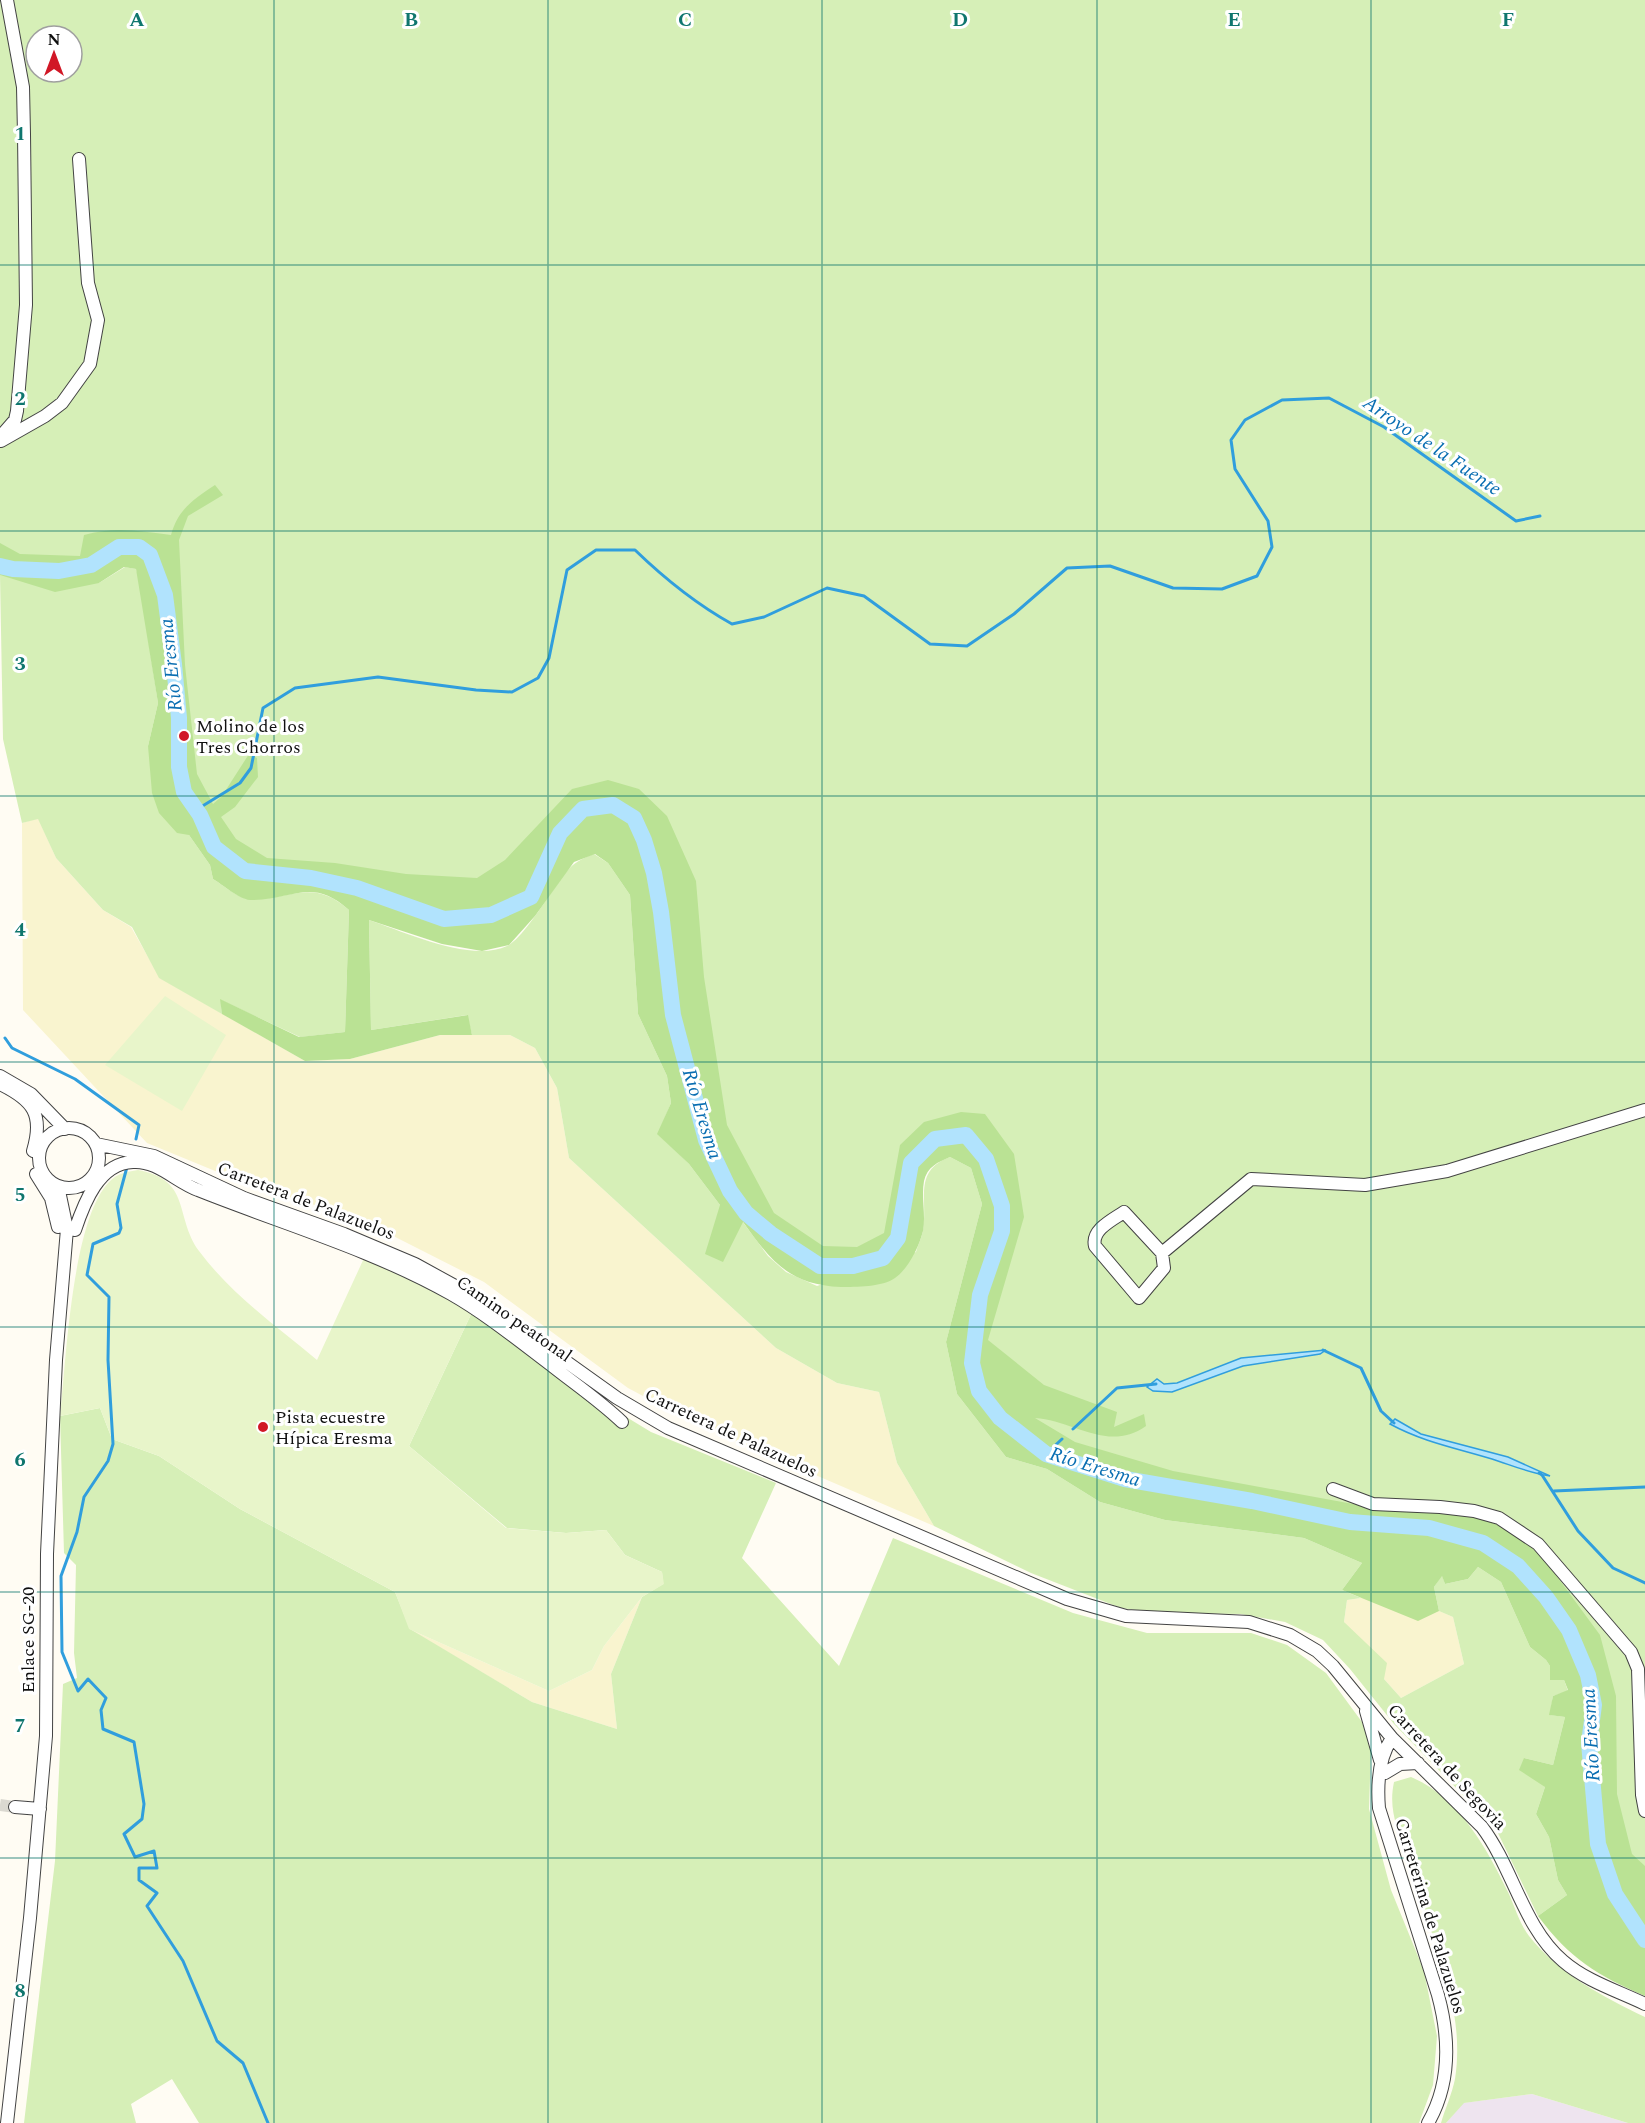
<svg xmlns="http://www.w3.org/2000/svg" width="1645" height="2123" viewBox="0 0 1645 2123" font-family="Spectral,serif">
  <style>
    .industrial { fill: #eee4ef }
    .farmland { fill: #f9f4cf }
    .green { fill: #d6efb7; fill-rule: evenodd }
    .forest { fill: #bae294 }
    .pitch { fill: #e8f5ca }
    .water { fill: #b1e3fd; stroke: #309edd; stroke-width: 1.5 }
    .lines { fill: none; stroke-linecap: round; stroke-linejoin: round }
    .stream { stroke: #309edd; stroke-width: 3 }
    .river { stroke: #b1e3fd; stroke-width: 16 }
    .minor-tunnel { stroke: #dbd9d1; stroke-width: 12; stroke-dasharray: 12 6; stroke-linecap: butt }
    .minor-casing { stroke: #434343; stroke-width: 14 }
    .minor { stroke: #fff; stroke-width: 12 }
    .grid { fill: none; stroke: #0f766e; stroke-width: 1.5; stroke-opacity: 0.55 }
    .poi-dot { fill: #d11726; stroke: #fff; stroke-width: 2 }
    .labels { text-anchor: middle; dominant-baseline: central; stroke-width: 6; stroke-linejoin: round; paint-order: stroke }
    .poi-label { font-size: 18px; fill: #101010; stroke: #fff; text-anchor: start }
    .street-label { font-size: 18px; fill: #101010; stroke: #fff }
    .water-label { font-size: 20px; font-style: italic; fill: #096eb2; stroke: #fff }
    .grid-label { font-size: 20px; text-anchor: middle; font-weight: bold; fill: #0f766e; stroke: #fff; stroke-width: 6; stroke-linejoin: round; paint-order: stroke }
  </style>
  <rect width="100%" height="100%" fill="#fffcf3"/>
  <path class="industrial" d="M 1532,2094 L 1628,2123 L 1446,2123 L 1463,2103 Z"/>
  <path class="farmland" d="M 38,818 L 56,858 L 103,910 L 131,927 L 160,978 L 305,1061 L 350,1059 L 440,1035 L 510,1035 L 535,1048 L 557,1088 L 569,1158 L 776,1348 L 837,1383 L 879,1392 L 897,1463 L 934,1526 L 688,1420 L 628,1388 L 484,1282 L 344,1211 L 281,1198 L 147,1143 L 23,1010 L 22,823 Z
    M 1375,1596 L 1428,1606 L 1453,1617 L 1464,1664 L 1401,1698 L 1384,1679 L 1344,1622 L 1347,1600 Z
    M 642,1597 L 611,1674 L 617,1729 L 532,1702 L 409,1629 L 549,1691 L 592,1670 L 604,1646 Z"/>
  <path class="green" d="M 0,0 L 1645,0 L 1645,1940 L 1594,1705 L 1518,1566 L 1125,1479 L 979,1391 L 992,1180 L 935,1139 L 904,1214 L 853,1266 L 746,1213 L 613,805 L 531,897 L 245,871 L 200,815 L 150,555 L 91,565 L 0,566 ZM 36,36 L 72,36 L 72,72 L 36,72 Z
    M 125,567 L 136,569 L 139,579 L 158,703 L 148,746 L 189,835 L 210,865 L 213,879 C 223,885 239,899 250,899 C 292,900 312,877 349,910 L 345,1032 L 300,1037 L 221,1000 L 222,1014 L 159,978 L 132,927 L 103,910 L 56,858 L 38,819 L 22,823 L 3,739 L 0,575 L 99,583 Z
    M 594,854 L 608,863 L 630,895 L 638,1014 L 667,1076 L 671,1103 L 658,1134 L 689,1164 L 720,1205 L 742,1221 L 768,1256 L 786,1272 L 817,1286 L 916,1252 C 918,1245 922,1237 923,1230 C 928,1198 913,1171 950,1157 L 971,1168 L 982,1204 L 946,1342 L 957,1394 L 1006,1457 L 1047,1469 L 1100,1502 L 1165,1520 L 1304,1538 L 1362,1563 L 1342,1590 L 1361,1598 L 1347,1600 L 1344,1622 L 1387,1663 L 1384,1679 L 1401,1698 L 1464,1664 L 1453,1617 L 1439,1611 L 1434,1587 L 1442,1575 L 1445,1584 L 1468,1579 L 1478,1567 L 1501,1582 L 1530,1647 L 1546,1660 L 1550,1666 L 1550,1680 L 1564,1680 L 1568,1691 L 1553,1696 L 1550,1715 L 1565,1717 L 1553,1765 L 1524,1758 L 1545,1787 L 1536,1814 L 1549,1837 L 1558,1880 L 1567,1895 L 1538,1916 L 1496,1829 L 1394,1724 L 1350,1669 L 1323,1640 L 1285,1622 L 1241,1614 L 1159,1613 L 1121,1608 L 1031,1573 L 934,1526 L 897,1463 L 879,1392 L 837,1383 L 776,1348 L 569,1158 L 557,1088 L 535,1048 L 510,1035 L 472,1035 L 467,1015 L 371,1030 L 369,920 C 405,932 471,963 507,946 C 520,940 540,909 549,896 C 566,873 567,864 594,854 Z
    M 474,1308 L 567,1381 L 651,1432 L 776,1483 L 742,1558 L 839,1666 L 893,1538 L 1073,1613 L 1147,1633 L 1251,1633 L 1287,1645 L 1326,1673 L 1362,1722 L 1371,1748 L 1369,1809 L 1391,1890 L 1424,1971 L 1437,2036 L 1433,2085 L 1419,2123 L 199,2123 L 172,2079 L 131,2104 L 136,2123 L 24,2123 L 55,1861 L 63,1684 L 77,1678 L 74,1653 L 76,1565 L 64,1553 L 60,1416 L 100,1408 L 112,1439 L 159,1456 L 240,1509 L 395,1592 L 410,1629 L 532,1702 L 617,1729 L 611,1674 L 642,1597 L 663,1584 L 662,1572 L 625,1555 L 606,1530 L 566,1533 L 507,1528 L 409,1446 Z
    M 1411,1777 C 1460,1798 1487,1849 1509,1894 C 1515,1908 1520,1924 1529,1936 C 1558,1973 1603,1997 1645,2017 L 1645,2123 L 1628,2123 L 1532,2094 L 1464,2103 L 1446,2123 L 1441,2123 C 1445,2109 1452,2094 1455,2079 C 1467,2002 1427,1929 1406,1857 C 1398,1829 1388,1810 1394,1782 Z"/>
  <path class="forest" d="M 215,485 L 223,495 L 188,516 L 179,540 L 185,665 L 197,774 L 213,804 L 222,796 L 249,754 L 257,758 L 258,777 L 235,807 L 221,817 L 236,839 L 267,858 L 335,863 L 406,874 L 477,878 L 505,860 L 572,789 L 608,780 L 639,789 L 667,816 L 696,881 L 704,977 L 727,1125 L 774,1213 L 823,1246 L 857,1247 L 884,1233 L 900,1145 L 924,1122 L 961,1112 L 985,1114 L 1014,1154 L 1024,1217 L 988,1340 L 1044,1385 L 1117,1412 L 1114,1427 L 1144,1414 L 1146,1426 C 1108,1453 1073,1420 1035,1418 L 1075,1442 L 1173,1471 L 1375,1508 L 1444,1512 L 1488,1519 L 1525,1541 L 1547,1563 L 1600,1635 L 1616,1696 L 1617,1794 L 1632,1854 L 1645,1866 L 1645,1996 C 1598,1976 1569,1958 1538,1916 L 1567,1895 L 1558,1880 L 1549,1837 L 1536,1814 L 1545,1787 L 1519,1770 L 1524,1758 L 1553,1765 L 1565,1717 L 1549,1715 L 1553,1696 L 1568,1690 L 1564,1680 L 1550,1680 L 1550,1666 L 1546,1660 L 1530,1647 L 1501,1582 L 1478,1567 L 1468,1579 L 1445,1584 L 1442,1576 L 1434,1587 L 1439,1611 L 1418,1621 L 1342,1590 L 1362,1563 L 1304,1538 L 1165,1520 L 1100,1502 L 1047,1469 L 1006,1457 L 957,1394 L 946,1342 L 982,1204 L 971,1168 L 950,1157 C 938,1162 927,1167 924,1181 C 921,1197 926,1215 923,1231 C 919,1247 908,1269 895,1278 C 883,1287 855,1287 841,1287 C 789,1285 771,1261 743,1222 L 723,1262 L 705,1254 L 720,1205 L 689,1164 L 657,1134 L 671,1103 L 667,1076 L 638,1014 L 630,895 L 608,863 L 595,854 L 574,862 L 535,916 L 509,945 L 482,951 L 442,944 L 369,920 L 371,1030 L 468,1015 L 472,1035 L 440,1035 L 350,1059 L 305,1061 L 222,1014 L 220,999 L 299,1037 L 345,1032 L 349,910 C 311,876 292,901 250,900 C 239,899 223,885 213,879 L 210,865 L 189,835 L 177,833 L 159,813 L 152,793 L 148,746 L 158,703 L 136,569 L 124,567 L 99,583 L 55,592 L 0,575 L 0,543 L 20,554 L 80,556 L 84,535 C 114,526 141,531 171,535 C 178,509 194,499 215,485 Z"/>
  <path class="pitch" d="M 165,996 L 226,1035 L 182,1111 L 105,1065 Z
    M 138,1170 C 192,1180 174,1216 199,1251 C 231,1294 276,1326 317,1360 L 365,1256 L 474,1308 L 409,1446 L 506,1528 L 566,1533 L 606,1530 L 625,1555 L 662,1572 L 664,1584 L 642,1597 L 604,1646 L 592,1670 L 549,1691 L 409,1629 L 395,1592 L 240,1509 L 159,1456 L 112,1439 L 100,1408 L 60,1416 C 66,1361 72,1220 109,1182 C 118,1173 126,1172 138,1170 Z"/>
  <path class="water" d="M 1326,1350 L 1320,1354 L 1243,1366 L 1172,1392 L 1153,1391 L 1147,1387 L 1157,1379 L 1164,1384 L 1177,1383 L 1241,1358 Z
    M 1395,1419 L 1421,1434 L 1508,1457 L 1550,1476 C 1529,1473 1511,1465 1492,1459 C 1456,1448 1423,1442 1390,1424 Z"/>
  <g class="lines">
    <path class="stream" d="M 196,810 L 240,783 L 251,768 L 263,708 L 295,688 L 378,677 L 476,690 L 512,692 L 538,678 L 549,658 L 567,570 L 596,550 L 635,550 C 665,579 696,604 732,624 L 764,617 L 827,588 L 864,596 L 930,644 L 967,646 L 1014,614 L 1067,568 L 1110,566 L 1173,588 L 1222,589 L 1257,576 L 1272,547 L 1268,521 L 1235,469 L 1231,440 L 1245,420 L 1282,400 L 1329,398 L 1384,427 L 1516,521 L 1540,516
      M 5,1038 L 12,1048 L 75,1079 L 139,1125 L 136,1139
      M 127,1167 L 117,1204 L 121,1228 L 119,1233 L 93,1244 L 87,1275 L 109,1297 L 108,1360 L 113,1444 L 108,1461 L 84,1497 L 77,1532 L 61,1576 L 62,1652 L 78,1691 L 88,1679 L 106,1698 L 101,1710 L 103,1729 L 134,1742 L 144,1804 L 142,1819 L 124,1834 L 135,1857 L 154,1851 L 157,1868 L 139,1868 L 139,1880 L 157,1893 L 147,1906 L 183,1961 L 217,2041 L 243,2063 L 268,2123
      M 1323,1350 L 1361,1368 L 1381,1411 L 1394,1423
      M 1073,1429 L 1117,1388 L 1156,1384
      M 1046,1454 L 1062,1439
      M 1539,1473 L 1542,1475 L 1578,1531 L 1613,1568 L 1645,1583
      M 1554,1491 L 1645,1487"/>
    <path class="river" d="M 0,566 L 13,569 L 59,571 L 91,565 L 119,547 L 139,547 L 150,555 L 165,595 L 174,664 L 179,718 L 179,767 L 184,792 L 200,815 L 214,847 L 245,871 L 311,878 L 357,888 L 444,919 L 491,915 L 531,897 L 560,833 L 583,809 L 613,805 L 634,818 L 644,840 L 654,873 L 661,912 L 673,1015 L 706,1140 L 730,1191 L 746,1213 L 771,1234 L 820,1266 L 853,1266 L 883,1258 L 898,1238 L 911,1163 L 935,1139 L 966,1135 L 986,1159 L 1002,1206 L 1002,1231 L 980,1295 L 972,1363 L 979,1391 L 1000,1418 L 1046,1454 L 1125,1479 L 1252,1501 L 1350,1522 L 1429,1528 L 1483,1543 L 1518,1566 L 1546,1597 L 1569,1630 L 1588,1675 L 1594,1705 L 1589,1743 L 1598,1844 L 1615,1894 L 1645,1940"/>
    <path class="minor-tunnel" d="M 0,1805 L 15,1807"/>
    <defs>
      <path id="minor" d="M 0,437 L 15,420 L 17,411 L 26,305 L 24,134 L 23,87 L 7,0
        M 1,441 L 45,416 L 62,403 L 90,364 L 98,320 L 88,283 L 79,159
        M 0,1076 L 31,1094 L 65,1129
        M 0,1084 C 33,1100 44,1114 33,1151
        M39 1158a30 30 0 1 1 60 0a30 30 0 1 1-60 0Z
        M 96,1144 L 154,1156 L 244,1198 L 344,1234 L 415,1264 L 477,1298 L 617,1398 L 668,1428 L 1067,1599 L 1126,1616 L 1249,1622 L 1290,1635 L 1317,1651 L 1333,1666 L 1392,1738 L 1482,1827 C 1513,1868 1523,1927 1563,1961 C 1586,1981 1618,1991 1645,2004
        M 36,1174 L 51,1198 L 58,1227
        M 1124,1212 L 1162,1253 L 1164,1268 L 1139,1298 L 1095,1246 C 1091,1230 1112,1220 1124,1212 Z
        M 75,1230 C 84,1203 99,1163 133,1162 C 157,1160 176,1182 198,1190 C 283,1224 371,1249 451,1294 C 486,1314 518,1340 551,1365 C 575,1384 600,1401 622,1422
        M 1162,1253 L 1251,1179 L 1365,1185 L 1447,1171 L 1645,1110
        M 1333,1489 L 1373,1504 L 1440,1507 L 1474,1511 L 1499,1518 L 1538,1544 L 1631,1652 L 1638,1669 L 1642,1795 L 1645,1811
        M 1366,1711 L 1380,1760
        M 1392,1738 C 1379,1757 1377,1784 1379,1808 L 1438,1995 C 1450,2039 1451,2083 1428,2123
        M 1385,1773 L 1400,1764 L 1418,1763
        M 15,1807 L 40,1809
        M 7,2123 L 30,1918 L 46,1736 L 47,1554 L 56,1360 L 67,1229 L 58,1186"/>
    </defs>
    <use href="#minor" class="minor-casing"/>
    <use href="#minor" class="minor"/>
  </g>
  <path class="grid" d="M 274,0 L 274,2123M 548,0 L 548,2123M 822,0 L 822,2123M 1097,0 L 1097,2123M 1371,0 L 1371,2123M 0,265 L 1645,265M 0,531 L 1645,531M 0,796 L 1645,796M 0,1062 L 1645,1062M 0,1327 L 1645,1327M 0,1592 L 1645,1592M 0,1858 L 1645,1858"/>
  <g class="poi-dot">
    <circle cx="184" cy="736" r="6"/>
    <circle cx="263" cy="1427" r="6"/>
  </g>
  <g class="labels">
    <g class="poi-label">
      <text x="196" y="726">Molino de los<tspan x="196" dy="21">Tres Chorros</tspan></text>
      <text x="275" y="1417">Pista ecuestre<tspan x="275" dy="21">Hípica Eresma</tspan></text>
    </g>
    <g class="street-label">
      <text transform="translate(306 1201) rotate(21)">Carretera de Palazuelos</text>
      <text transform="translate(514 1319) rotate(35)">Camino peatonal</text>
      <text transform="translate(731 1433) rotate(25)">Carretera de Palazuelos</text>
      <text transform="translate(28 1640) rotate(-90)">Enlace SG-20</text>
      <text transform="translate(1447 1767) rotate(47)">Carretera de Segovia</text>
      <text transform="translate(1430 1916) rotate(73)">Carreterina de Palazuelos</text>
    </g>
    <g class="water-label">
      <text transform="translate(1432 446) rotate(34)">Arroyo de la Fuente</text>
      <text transform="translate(171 665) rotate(-96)">Río Eresma</text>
      <text transform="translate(702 1114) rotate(73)">Río Eresma</text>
      <text transform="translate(1095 1467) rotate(17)">Río Eresma</text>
      <text transform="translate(1591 1735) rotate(-93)">Río Eresma</text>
    </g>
  </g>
  <g class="grid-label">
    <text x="137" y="26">A</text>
    <text x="411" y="26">B</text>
    <text x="685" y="26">C</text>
    <text x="960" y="26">D</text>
    <text x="1234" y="26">E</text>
    <text x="1508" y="26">F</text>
    <text x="20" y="140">1</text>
    <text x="20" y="405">2</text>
    <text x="20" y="670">3</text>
    <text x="20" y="936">4</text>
    <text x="20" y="1201">5</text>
    <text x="20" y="1466">6</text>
    <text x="20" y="1732">7</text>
    <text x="20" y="1997">8</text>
  </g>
  <g transform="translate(54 54)"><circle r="28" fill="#ffffff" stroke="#9f9f9f" stroke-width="1.5"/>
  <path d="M0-4.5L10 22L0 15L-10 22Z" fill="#d11726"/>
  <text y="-9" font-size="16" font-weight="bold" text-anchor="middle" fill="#101010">N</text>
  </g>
</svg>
